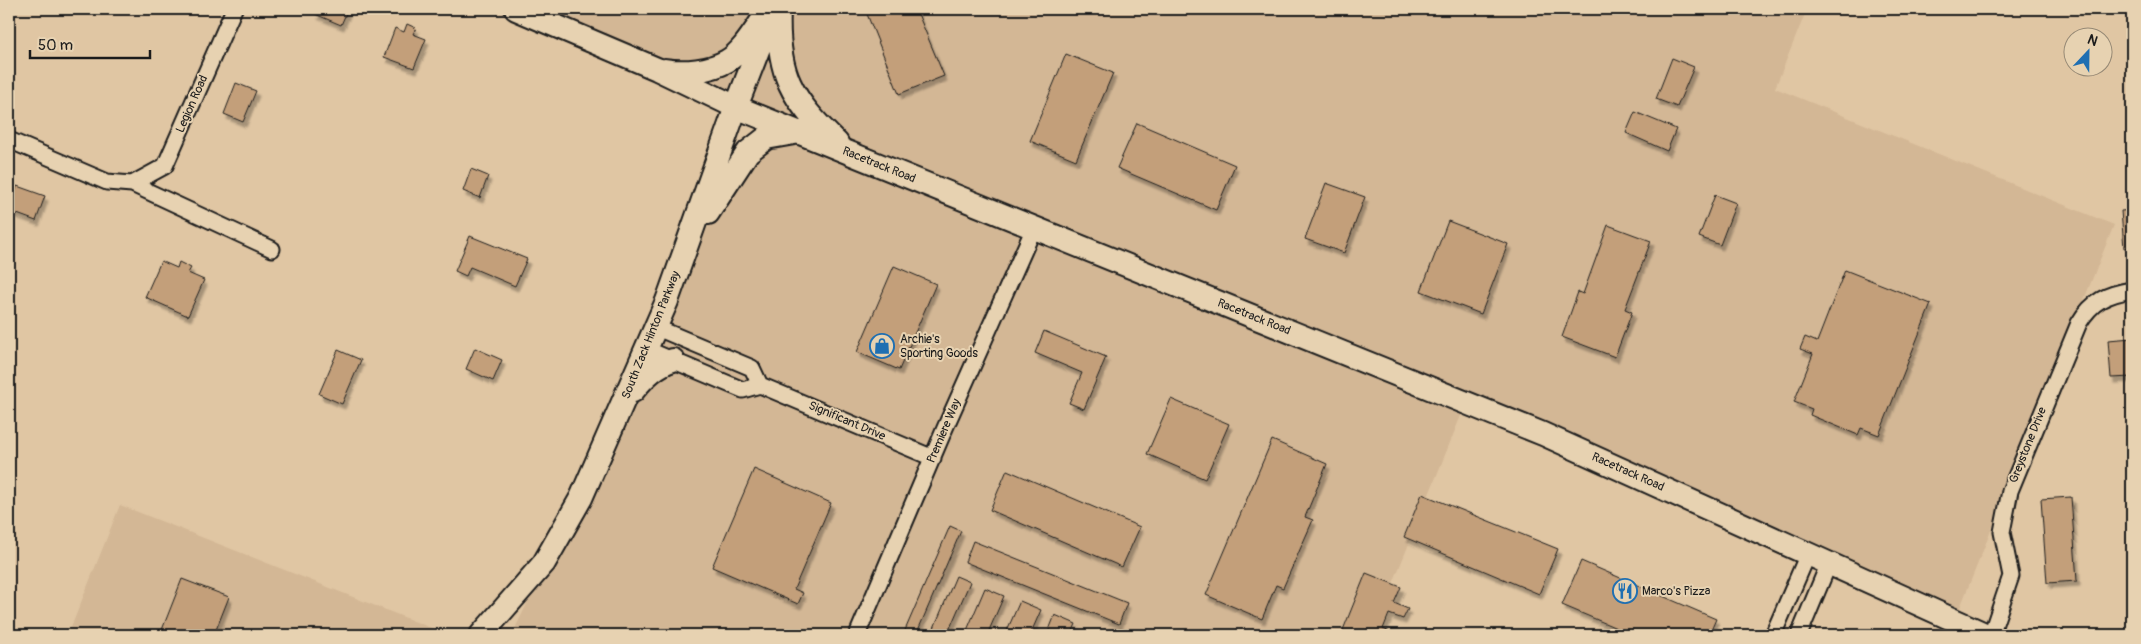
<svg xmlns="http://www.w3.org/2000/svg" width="2141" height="644" viewBox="0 0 2141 644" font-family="Pangolin,sans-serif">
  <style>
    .built { fill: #d3b795 }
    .building { fill: #c39f7a; stroke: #1c1c1c; filter: url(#shadow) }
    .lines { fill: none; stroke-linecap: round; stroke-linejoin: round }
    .street-casing { stroke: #1c1c1c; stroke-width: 19 }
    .secondary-casing { stroke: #1c1c1c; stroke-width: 26 }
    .street { stroke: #e7d2b1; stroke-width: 15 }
    .secondary { stroke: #e7d2b1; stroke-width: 22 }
    .labels { text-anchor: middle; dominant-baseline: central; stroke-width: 4; stroke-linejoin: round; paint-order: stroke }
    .street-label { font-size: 12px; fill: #1c1c1c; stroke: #e7d2b1 }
    .poi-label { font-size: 12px; fill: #1c1c1c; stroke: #e7d2b1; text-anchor: start }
  </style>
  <defs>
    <filter id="shadow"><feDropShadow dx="3" dy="5" stdDeviation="1" flood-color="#0004"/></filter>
  </defs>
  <rect width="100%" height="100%" fill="#e0c6a3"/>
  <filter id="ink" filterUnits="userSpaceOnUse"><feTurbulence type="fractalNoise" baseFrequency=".02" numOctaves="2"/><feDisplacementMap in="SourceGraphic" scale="10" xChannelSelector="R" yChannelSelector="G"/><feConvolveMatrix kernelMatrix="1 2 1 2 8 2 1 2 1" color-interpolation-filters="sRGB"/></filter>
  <g filter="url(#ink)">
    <path class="built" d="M 523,9 L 1807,9 L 1775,88 L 2114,225 L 1953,625 L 1462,413 L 1372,635 L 512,635 L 763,112 Z
      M 120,505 L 449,635 L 68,635 Z"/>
    <path class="building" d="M 318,9 L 348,9 L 341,25 L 315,14 Z
      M 865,9 L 916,9 L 944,76 L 899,94 Z
      M 407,24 L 416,28 L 413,34 L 426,39 L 414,68 L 384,57 L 395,28 L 404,32 Z
      M 1066,54 L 1113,73 L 1076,160 L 1030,141 Z
      M 1672,58 L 1694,67 L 1677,107 L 1656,99 Z
      M 236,83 L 256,91 L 243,122 L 224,114 Z
      M 1635,112 L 1676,129 L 1667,151 L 1626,133 Z
      M 1137,123 L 1235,165 L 1216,210 L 1117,168 Z
      M 471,169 L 488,176 L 480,198 L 463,191 Z
      M 1326,183 L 1365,197 L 1344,253 L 1305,239 Z
      M 17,186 L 45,196 L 36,221 L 9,211 Z
      M 1715,195 L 1736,203 L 1720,245 L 1699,237 Z
      M 2132,210 L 2132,247 L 2124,248 L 2121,211 Z
      M 1448,221 L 1508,244 L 1481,314 L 1421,291 Z
      M 1608,225 L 1651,241 L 1625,309 L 1632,312 L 1615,357 L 1562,337 L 1578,292 L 1583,294 Z
      M 470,236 L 527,259 L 515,286 L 470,267 L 466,276 L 455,271 Z
      M 161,261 L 177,268 L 179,262 L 191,268 L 188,273 L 204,280 L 188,316 L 145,297 Z
      M 894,266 L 936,284 L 899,370 L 857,352 Z
      M 1845,270 L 1931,304 L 1879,435 L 1861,428 L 1858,435 L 1810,415 L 1812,409 L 1794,402 L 1813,354 L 1800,349 L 1805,337 L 1817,342 Z
      M 1044,331 L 1106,357 L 1084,409 L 1069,403 L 1082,373 L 1035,353 Z
      M 2132,338 L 2132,377 L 2111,378 L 2108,340 Z
      M 475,348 L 502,360 L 493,381 L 466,369 Z
      M 338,350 L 361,360 L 342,404 L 319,394 Z
      M 1171,399 L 1229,424 L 1205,479 L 1147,454 Z
      M 1272,440 L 1327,464 L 1305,517 L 1313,520 L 1283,588 L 1276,585 L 1262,619 L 1206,595 Z
      M 754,469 L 831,503 L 794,589 L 803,593 L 798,604 L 712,567 Z
      M 1007,470 L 1140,527 L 1122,567 L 990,510 Z
      M 1422,494 L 1558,549 L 1539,594 L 1404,537 Z
      M 2071,497 L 2077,581 L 2047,583 L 2041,499 Z
      M 950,526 L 961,531 L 916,635 L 903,635 Z
      M 973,541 L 1127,603 L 1119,624 L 965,562 Z
      M 1581,561 L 1716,619 L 1709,635 L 1633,635 L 1562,605 Z
      M 1366,573 L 1401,587 L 1394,603 L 1408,609 L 1403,619 L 1389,614 L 1383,629 L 1397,635 L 1341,635 Z
      M 956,576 L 970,582 L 947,635 L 931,635 Z
      M 182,579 L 229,597 L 214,635 L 160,635 Z
      M 985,588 L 1004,596 L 987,635 L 965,635 Z
      M 1020,601 L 1041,610 L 1030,635 L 1005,635 Z
      M 1055,615 L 1076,624 L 1071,635 L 1047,635 Z"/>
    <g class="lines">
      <defs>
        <path id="street" d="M 9,140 L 107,182 L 132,184 L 272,249
          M 132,184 L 165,166 L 234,9
          M 655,327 L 752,368 L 760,385
          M 646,349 L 743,390 L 760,385 L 933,458
          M 857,635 L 945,428 L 1034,228
          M 1773,635 L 1808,554
          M 1799,635 L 1829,563
          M 1991,635 L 2011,576 L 2002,532 L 2010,491 L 2079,323 C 2092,301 2107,294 2132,290"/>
        <path id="secondary" d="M 516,9 L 657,69 L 736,107 L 1543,434 L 1987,635
          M 779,9 C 776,73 791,99 837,143
          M 665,70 C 684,73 710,71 727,61 C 741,53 752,35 761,22
          M 708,213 L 748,152 L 766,138 L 800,132
          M 633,391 C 644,377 656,365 673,360
          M 481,635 L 544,563 L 581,498 L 667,301 L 736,107 L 774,9"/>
      </defs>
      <use href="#street" class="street-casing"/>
      <use href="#secondary" class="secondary-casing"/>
      <use href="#street" class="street"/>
      <use href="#secondary" class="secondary"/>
    </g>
  </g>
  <defs>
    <symbol id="shop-ring" viewBox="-11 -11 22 22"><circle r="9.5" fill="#e7d2b1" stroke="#1f6fb2" stroke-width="1.5"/><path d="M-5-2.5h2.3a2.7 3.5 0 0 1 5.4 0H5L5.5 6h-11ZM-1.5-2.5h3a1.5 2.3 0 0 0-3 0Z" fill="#1f6fb2"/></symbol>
    <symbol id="restaurant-ring" viewBox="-11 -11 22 22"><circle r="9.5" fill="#e7d2b1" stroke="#1f6fb2" stroke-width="1.5"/><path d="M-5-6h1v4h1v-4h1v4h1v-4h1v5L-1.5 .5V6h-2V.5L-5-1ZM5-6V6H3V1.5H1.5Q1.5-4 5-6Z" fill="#1f6fb2"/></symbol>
  </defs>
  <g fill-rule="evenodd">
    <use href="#shop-ring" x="868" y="332" width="28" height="28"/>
    <use href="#restaurant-ring" x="1611" y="577" width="28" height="28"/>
  </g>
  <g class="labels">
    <g class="street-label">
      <text transform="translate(192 104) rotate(-66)">Legion Road</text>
      <text transform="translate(879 165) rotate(22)">Racetrack Road</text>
      <text transform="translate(1254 317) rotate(22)">Racetrack Road</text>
      <text transform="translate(651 335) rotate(-68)">South Zack Hinton Parkway</text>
      <text transform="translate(847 421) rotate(23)">Significant Drive</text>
      <text transform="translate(944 431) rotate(-67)">Premiere Way</text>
      <text transform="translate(2028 445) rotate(-68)">Greystone Drive</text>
      <text transform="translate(1628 472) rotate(24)">Racetrack Road</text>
    </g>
    <g class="poi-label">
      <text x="900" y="339">Archie's<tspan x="900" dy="14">Sporting Goods</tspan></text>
      <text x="1642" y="591">Marco's Pizza</text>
    </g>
  </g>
  <rect width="2141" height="644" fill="none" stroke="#e7d2b1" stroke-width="30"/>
  <rect x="15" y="15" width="2111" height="614" fill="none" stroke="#1c1c1c" stroke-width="2" filter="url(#ink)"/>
  <g transform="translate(2088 52) rotate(22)"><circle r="24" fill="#e7d2b1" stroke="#968975"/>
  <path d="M0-4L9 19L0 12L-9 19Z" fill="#1f6fb2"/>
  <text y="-8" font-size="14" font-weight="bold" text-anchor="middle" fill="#1c1c1c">N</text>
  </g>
  <path d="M30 50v8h120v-8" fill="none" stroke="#1c1c1c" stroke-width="2.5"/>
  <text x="38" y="50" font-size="15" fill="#1c1c1c" stroke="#e7d2b1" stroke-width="4" paint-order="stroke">50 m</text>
</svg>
